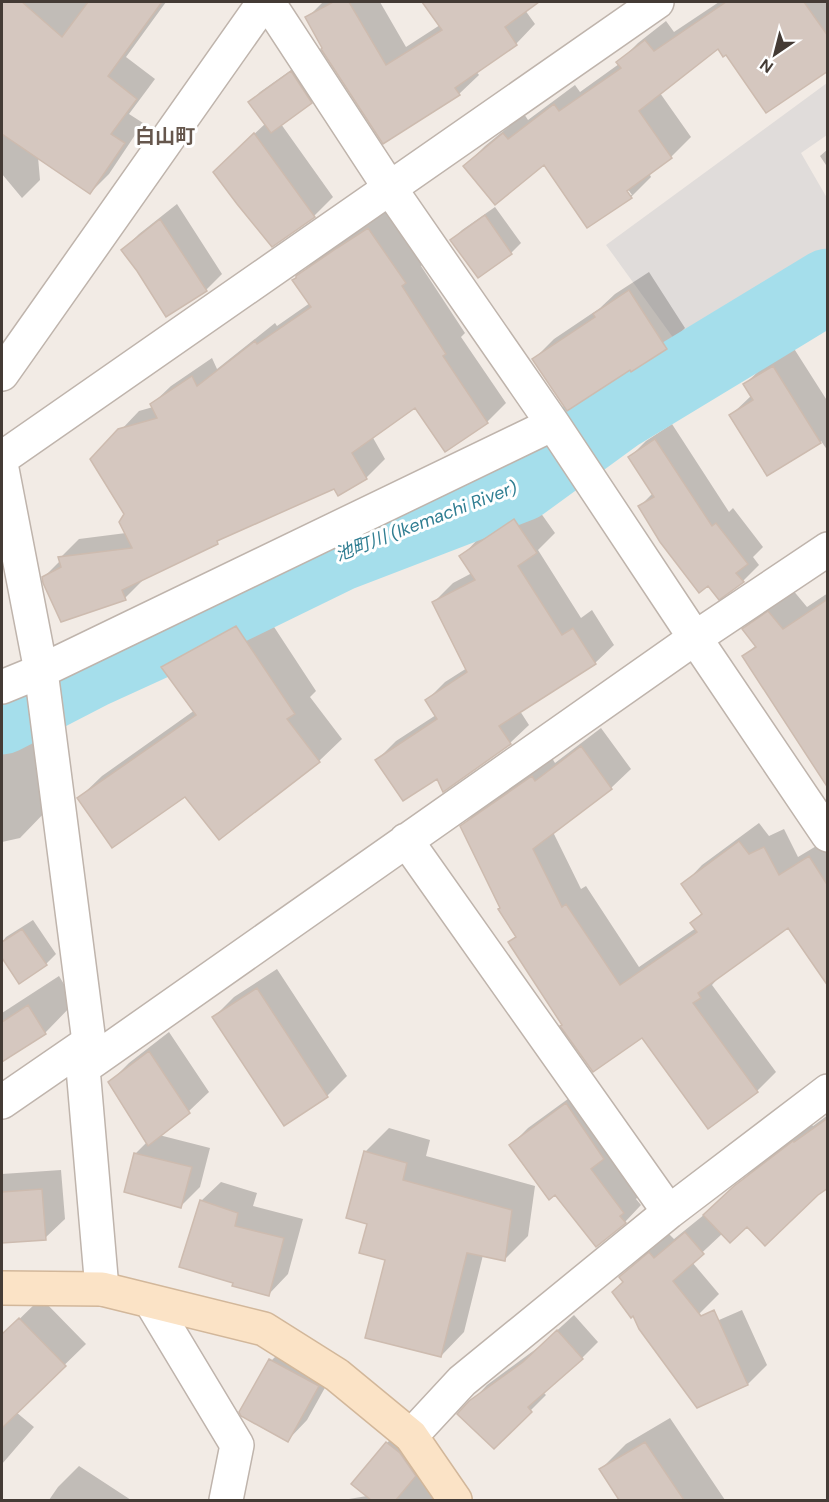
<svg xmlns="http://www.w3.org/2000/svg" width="829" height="1502" viewBox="0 0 829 1502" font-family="'DM Sans','Noto Sans JP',sans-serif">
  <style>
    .parking { fill: #e0dcda }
    .shadow { fill: #0003; fill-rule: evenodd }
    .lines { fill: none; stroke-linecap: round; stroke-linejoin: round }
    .river { stroke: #a5deeb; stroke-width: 75 }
    .building { fill: #d5c7bf; stroke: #cdbbaf; stroke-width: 1.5 }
    .street-casing { stroke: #bfb4ac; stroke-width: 36 }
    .secondary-casing { stroke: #d2b79a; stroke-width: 36 }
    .street { stroke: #fff; stroke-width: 33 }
    .secondary { stroke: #fbe3c6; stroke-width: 33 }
    .labels { text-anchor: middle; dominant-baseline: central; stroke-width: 6; stroke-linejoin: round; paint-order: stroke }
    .water-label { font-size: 18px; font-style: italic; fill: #307e92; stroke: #fff }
    .quarter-label { font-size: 20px; font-weight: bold; fill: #66574d; stroke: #fff }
  </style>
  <rect width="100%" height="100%" fill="#f2ebe5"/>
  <path class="parking" d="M 827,83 L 827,135 L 801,153 L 827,198 L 827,251 L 677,343 L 606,245 Z"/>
  <path class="shadow" d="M 2,2 L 166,2 L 126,57 L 155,79 L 129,114 L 143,123 L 109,174 L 90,193 L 38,157 L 40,180 L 22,198 L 2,174 L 2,120 L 42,86 L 2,54 Z
    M 323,2 L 380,2 L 406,47 L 440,25 L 423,2 L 536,2 L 525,10 L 535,24 L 516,44 L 476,71 L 479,75 L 459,94 L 384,142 L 307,18 Z
    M 719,2 L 828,2 L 828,69 L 727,53 L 718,47 L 660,93 L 691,137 L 671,157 L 649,173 L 651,177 L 631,197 L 587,226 L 544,163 L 465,166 L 485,146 L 524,114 L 528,120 L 575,85 L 580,92 L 619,64 L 618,63 L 638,43 L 666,21 L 674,32 ZM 624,184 L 632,195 L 628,195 Z
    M 301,63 L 320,92 L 311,102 L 281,124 L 333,197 L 314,216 L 235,152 L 266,123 L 250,102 L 260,92 Z
    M 828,149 L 828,168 L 820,156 Z
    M 177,204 L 222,274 L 206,290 L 167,315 L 138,271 L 123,250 L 139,234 Z
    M 495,207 L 521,243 L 511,253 L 452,240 L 462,230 Z
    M 388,210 L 424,263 L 421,266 L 465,333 L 461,337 L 506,403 L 487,422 L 416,406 L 372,436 L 385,459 L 366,478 L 334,487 L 222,538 L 217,542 L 144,579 L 125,598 L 44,577 L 61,560 L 60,558 L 79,539 L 126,533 L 120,431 L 139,411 L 153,407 L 151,405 L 171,386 L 212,358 L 217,369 L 275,323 L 277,326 L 310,303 L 298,277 L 317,258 Z
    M 649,272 L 685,328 L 666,348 L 534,359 L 554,339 L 600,308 L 615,294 Z
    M 793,347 L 828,402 L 828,451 L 821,441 L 767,474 L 731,415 L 752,395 L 745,384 L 765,365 Z
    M 672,424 L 729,512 L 733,508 L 763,547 L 753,557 L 759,565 L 743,581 L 640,506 L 653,493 L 630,457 L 646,441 Z
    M 533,502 L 555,533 L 538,550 L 581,618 L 592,610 L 614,645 L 595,663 L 520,711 L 529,725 L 510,743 L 438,777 L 377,760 L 396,741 L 436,715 L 427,700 L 445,682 L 467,668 L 434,602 L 453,583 L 472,573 L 461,557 L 479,538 Z
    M 792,589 L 807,607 L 828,593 L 828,778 L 744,657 L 756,645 L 744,629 L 767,606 Z
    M 259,604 L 316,691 L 310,697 L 342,739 L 319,761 L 219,838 L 186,795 L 79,798 L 102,776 L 195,710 L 163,667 L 186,645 Z
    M 601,728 L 631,769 L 611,788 L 553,832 L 581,889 L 586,886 L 639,967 L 696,928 L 692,923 L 703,912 L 683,885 L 702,865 L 759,823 L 769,836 L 784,829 L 798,857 L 828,839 L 828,984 L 789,926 L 719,977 L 712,985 L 776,1072 L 757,1091 L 642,1036 L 564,1025 L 510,942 L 516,936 L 462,826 L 481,807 L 552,758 L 555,763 Z
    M 36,739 L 50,807 L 20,838 L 2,842 L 2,746 Z
    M 33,920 L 56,954 L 46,964 L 19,982 L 2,956 L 2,942 L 6,937 Z
    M 277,969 L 347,1076 L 327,1096 L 284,1124 L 214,1017 L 234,997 Z
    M 59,976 L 75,1002 L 45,1033 L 2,1060 L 2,1013 Z
    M 169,1032 L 209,1092 L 189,1111 L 159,1135 L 210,1148 L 200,1187 L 181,1206 L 126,1191 L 136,1153 L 148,1141 L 110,1082 L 129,1063 Z
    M 583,1088 L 640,1195 L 636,1199 L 641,1205 L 625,1222 L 555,1192 L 511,1145 L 528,1128 Z
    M 828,1115 L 828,1184 L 723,1233 L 692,1262 L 719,1294 L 699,1314 L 624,1281 L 621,1277 L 641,1258 L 669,1234 L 674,1239 L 705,1214 L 754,1169 L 812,1125 L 813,1126 Z
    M 389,1128 L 430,1140 L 426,1156 L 535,1186 L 528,1236 L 504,1260 L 483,1255 L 464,1332 L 441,1356 L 386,1258 L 369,1223 L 365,1152 Z
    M 61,1170 L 65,1219 L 45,1238 L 2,1242 L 2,1174 Z
    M 221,1182 L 257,1193 L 253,1206 L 303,1219 L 288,1274 L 269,1294 L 201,1201 Z
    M 41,1298 L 86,1344 L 16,1412 L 34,1427 L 2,1464 L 2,1336 Z
    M 742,1310 L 767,1365 L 748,1384 L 680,1337 Z
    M 574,1315 L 598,1342 L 582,1358 L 543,1392 L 546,1395 L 494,1447 L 471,1402 L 487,1385 L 540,1346 Z
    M 287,1345 L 337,1366 L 307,1420 L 288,1440 L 267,1365 Z
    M 670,1418 L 725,1500 L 621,1500 L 601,1469 L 626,1444 Z
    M 410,1420 L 466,1500 L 343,1500 L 367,1496 L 387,1443 Z
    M 79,1466 L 131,1500 L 49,1500 L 58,1487 Z"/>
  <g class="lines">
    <path class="river" d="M 2,717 L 91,671 L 218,613 L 339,554 L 521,484 L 617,414 L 828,286"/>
  </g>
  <path class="building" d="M 2,2 L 22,2 L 62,37 L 88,2 L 162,2 L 108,76 L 137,99 L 111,134 L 125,143 L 90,194 L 2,134 Z
    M 333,2 L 349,2 L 386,65 L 442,30 L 422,2 L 539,2 L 505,27 L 517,45 L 455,88 L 460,95 L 383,144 L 321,49 L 322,48 L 305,17 Z
    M 726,2 L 804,2 L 828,36 L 828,71 L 766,113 L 726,55 L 723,57 L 718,49 L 639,111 L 672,158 L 627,191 L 632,198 L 587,228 L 544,165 L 495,205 L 463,166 L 503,133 L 508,139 L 554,104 L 559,111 L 621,68 L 616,62 L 645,40 L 654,51 Z
    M 291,71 L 312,103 L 271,133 L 248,102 Z
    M 254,133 L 315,217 L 272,247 L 237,204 L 213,172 Z
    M 485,215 L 512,254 L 478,278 L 450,240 Z
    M 160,219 L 207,291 L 166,317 L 137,271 L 121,250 Z
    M 368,228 L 406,283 L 402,286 L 446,354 L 443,356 L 488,423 L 445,452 L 415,408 L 352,453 L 367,479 L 338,496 L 334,489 L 217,541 L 218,544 L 122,590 L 126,600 L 61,622 L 43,583 L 42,577 L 61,567 L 58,557 L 132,548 L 119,522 L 124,514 L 90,459 L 118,429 L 157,418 L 150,404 L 192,376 L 197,386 L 255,341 L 257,344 L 311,307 L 292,280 L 296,278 L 296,276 L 337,248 Z
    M 629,290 L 667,349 L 631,372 L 630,370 L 567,411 L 532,359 L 595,317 L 593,314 Z
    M 773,366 L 821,443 L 767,476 L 729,415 L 753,400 L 743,384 Z
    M 655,439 L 712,526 L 716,523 L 748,564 L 736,573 L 744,582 L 719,600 L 708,586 L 699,593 L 660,542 L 638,506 L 654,497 L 628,457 Z
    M 514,519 L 537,553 L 518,566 L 562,635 L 573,628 L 596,664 L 499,726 L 511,744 L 443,792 L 437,779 L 403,801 L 375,760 L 437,719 L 425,700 L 467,672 L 432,602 L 475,580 L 459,556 Z
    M 828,599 L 828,788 L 742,656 L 756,647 L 742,629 L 768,611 L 783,629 Z
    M 236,626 L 295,714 L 287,719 L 320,762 L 219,840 L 185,797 L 112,848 L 77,798 L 196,715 L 161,667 Z
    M 581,746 L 612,789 L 533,849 L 562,907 L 566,904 L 620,985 L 697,932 L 690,923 L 702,914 L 681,884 L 739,841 L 749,854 L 764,847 L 779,875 L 809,856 L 828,886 L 828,986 L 788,928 L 698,993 L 701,998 L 693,1003 L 758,1092 L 708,1129 L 642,1038 L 593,1072 L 560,1026 L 562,1025 L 508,942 L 516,937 L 498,909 L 500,908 L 460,826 L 532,776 L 535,781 Z
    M 22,929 L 47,965 L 19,984 L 2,958 L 2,942 Z
    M 257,988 L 328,1097 L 284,1126 L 212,1017 Z
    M 28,1005 L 46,1034 L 2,1062 L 2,1022 Z
    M 149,1051 L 190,1113 L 148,1146 L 108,1082 Z
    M 566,1103 L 604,1159 L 591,1169 L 624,1213 L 620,1216 L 626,1223 L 596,1247 L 555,1195 L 549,1200 L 509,1145 Z
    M 828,1118 L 828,1188 L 818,1195 L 765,1246 L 747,1227 L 730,1243 L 703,1215 L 734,1186 L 793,1141 L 794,1142 Z
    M 364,1151 L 407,1163 L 403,1180 L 512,1210 L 505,1261 L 467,1253 L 441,1357 L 365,1338 L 385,1260 L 359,1253 L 367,1224 L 346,1218 Z
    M 134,1153 L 192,1167 L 181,1208 L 124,1192 Z
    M 42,1189 L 46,1240 L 2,1243 L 2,1192 Z
    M 200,1200 L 238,1213 L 235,1226 L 284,1238 L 269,1296 L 232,1286 L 233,1283 L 179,1267 Z
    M 685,1232 L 704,1254 L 673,1281 L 701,1316 L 714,1310 L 748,1385 L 697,1408 L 639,1329 L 633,1316 L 631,1318 L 612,1292 L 623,1282 L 619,1277 L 649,1252 L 654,1258 Z
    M 19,1318 L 66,1366 L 2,1428 L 2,1334 Z
    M 557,1330 L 583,1359 L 528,1407 L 532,1412 L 494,1449 L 457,1414 L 469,1401 L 523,1362 Z
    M 269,1359 L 319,1386 L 288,1442 L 241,1416 L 239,1412 Z
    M 386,1442 L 400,1453 L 416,1476 L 396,1500 L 371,1500 L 351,1484 Z
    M 645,1442 L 684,1500 L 619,1500 L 599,1469 Z"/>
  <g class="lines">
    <defs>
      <path id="street" d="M 268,2 L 389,187 L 553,424 L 695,638 L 828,835
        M 2,374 L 264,2
        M 2,458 L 657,2
        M 2,469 L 41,671 L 89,1042 L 83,1068 L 102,1289
        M 2,687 L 41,671 L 553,424
        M 406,840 L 669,1212
        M 83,1068 L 695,638 L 828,549
        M 2,1102 L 89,1042
        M 151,1302 L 237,1445 L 226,1500
        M 411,1436 L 462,1381 L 669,1212 L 828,1091"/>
      <path id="secondary" d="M 2,1288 L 102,1289 L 264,1329 L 337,1375 L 411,1436 L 455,1500"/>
    </defs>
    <use href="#street" class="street-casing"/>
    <use href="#secondary" class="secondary-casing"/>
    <use href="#street" class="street"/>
    <use href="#secondary" class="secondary"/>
  </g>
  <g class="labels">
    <g class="water-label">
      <text transform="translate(426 521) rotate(-21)">池町川 (Ikemachi River)</text>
    </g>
    <g class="quarter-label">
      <text x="165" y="136">白山町</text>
    </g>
  </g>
  <rect width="829" height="1502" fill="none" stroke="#443b35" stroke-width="6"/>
  <g transform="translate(775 54) rotate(215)" stroke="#ffffff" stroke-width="4.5" paint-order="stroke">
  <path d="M0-4.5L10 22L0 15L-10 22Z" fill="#443b35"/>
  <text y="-9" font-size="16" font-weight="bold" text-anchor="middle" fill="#443b35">N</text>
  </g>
</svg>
